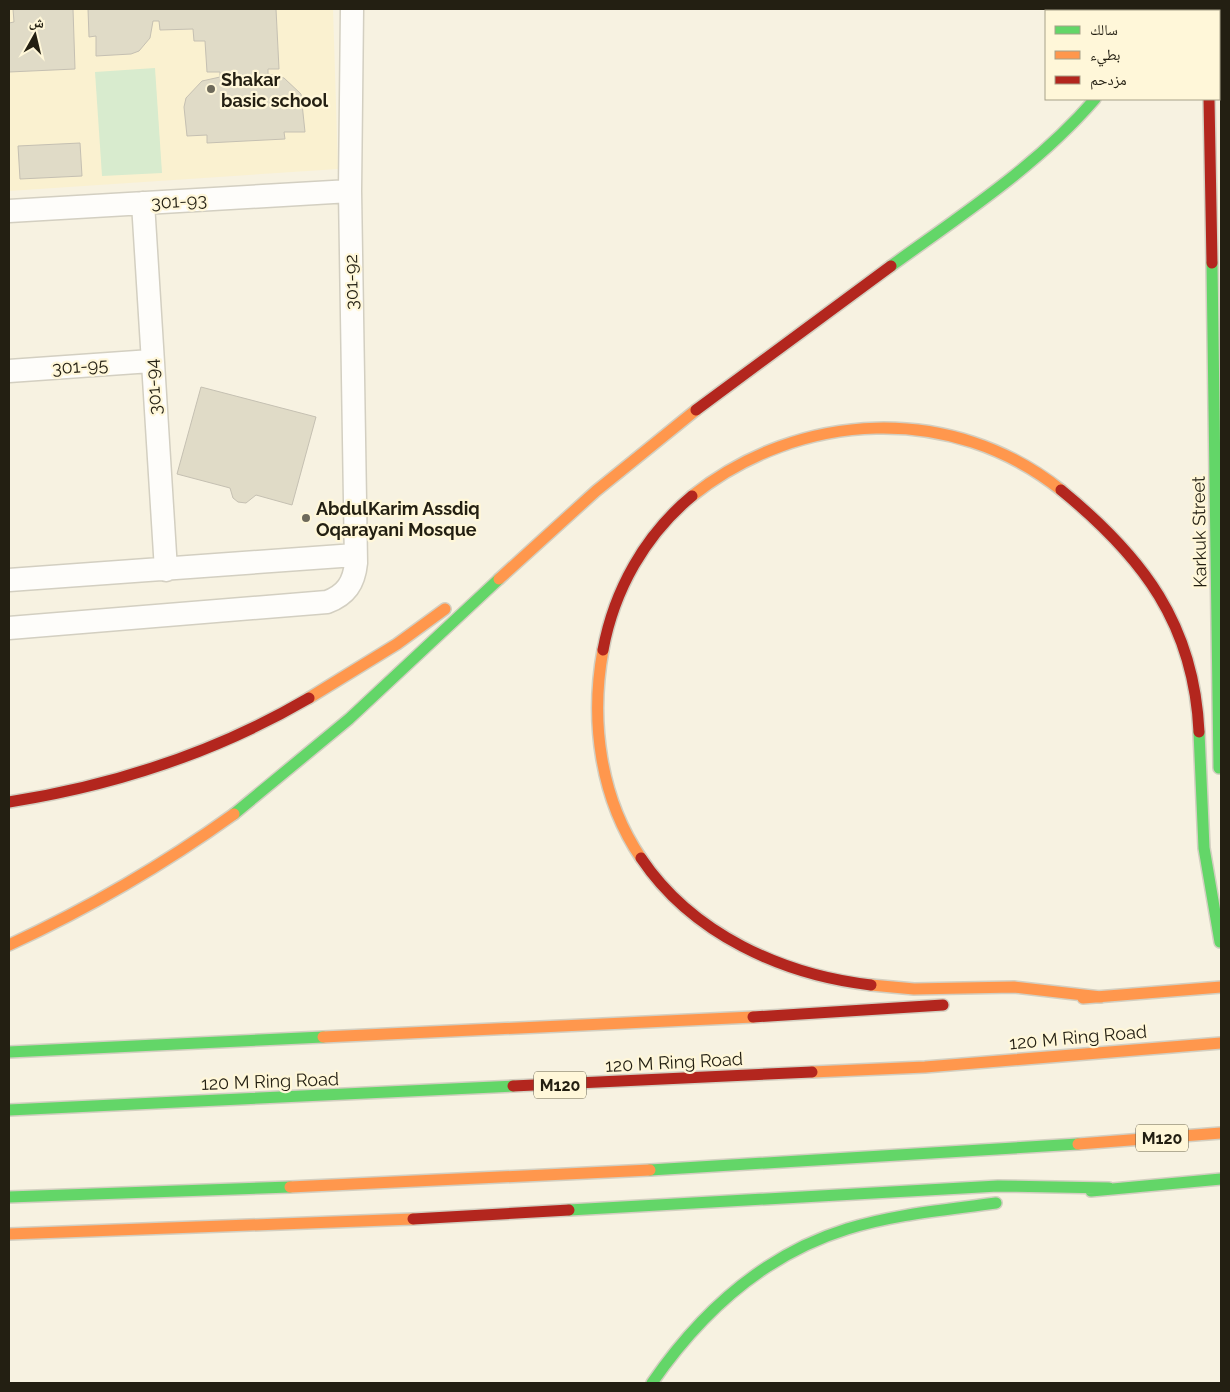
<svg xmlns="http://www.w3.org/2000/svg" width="1230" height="1392" viewBox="0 0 1230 1392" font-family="Raleway,'Noto Naskh Arabic',sans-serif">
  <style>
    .built { fill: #faf1d0 }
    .green { fill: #d8ebce }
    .building { fill: #e0dbc7; stroke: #c5c0b2 }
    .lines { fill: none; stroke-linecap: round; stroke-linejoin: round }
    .street-casing { stroke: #d3cfc1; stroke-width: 25 }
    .fast-casing { stroke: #d3cfc1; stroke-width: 14 }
    .slow-casing { stroke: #d3cfc1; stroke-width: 14 }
    .jam-casing { stroke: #d3cfc1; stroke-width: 14 }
    .street { stroke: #fefdfa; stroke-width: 22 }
    .fast { stroke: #63d668; stroke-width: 11 }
    .slow { stroke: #ff974d; stroke-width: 11 }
    .jam { stroke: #b3261e; stroke-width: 11 }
    .poi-dot { fill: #6d695a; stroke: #fff7d9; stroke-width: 2 }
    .labels { text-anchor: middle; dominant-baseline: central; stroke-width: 4.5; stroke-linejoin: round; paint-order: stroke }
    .shield { fill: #fff7d9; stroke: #65604e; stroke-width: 1 }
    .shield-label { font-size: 16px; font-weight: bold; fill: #231f12 }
    .poi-label { font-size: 18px; font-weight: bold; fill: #231f12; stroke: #fff7d9; text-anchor: start }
    .street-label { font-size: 18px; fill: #231f12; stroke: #fff7d9 }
  </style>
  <rect width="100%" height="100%" fill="#f7f2e1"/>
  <path class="built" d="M 9,9 L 333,9 L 338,169 L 9,191 Z"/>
  <path class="green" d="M 155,68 L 162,173 L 102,176 L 95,72 Z"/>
  <path class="building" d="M 13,9 L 73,9 L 75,69 L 9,72 L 9,23 L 14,22 Z
    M 88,9 L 276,9 L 279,69 L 268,69 L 268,74 L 284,78 L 301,94 L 305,132 L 284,132 L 285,139 L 207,143 L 207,135 L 187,136 L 184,107 L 186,98 L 202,81 L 220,77 L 220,72 L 207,72 L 205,41 L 194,41 L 193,29 L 160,30 L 159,21 L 153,21 L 150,38 L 139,51 L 131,54 L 96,56 L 96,36 L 89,37 Z
    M 80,143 L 82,176 L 20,179 L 18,146 Z
    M 201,387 L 316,417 L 292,505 L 256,495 L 246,503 L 238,502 L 233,498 L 230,488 L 177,474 Z"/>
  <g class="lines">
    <defs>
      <path id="street" d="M 143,203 L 166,570
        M 9,211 L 350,191
        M 9,371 L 151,361
        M 9,580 L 355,555
        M 9,628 L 327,602 C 346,595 354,583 356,563 L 350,191 L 352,9"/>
      <path id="fast" d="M 1207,9 L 1207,11
        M 1212,263 L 1219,768
        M 891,266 C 963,214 1037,166 1095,99
        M 1199,732 L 1204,848 L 1220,942
        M 234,814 L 349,719 L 499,579
        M 9,1052 L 323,1037
        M 9,1110 L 513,1086
        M 650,1170 L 1078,1144
        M 1091,1191 L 1221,1179
        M 9,1197 L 290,1187
        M 569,1210 L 998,1186 L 1109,1188
        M 652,1383 C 701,1312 763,1255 847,1229 C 895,1214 946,1210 996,1203"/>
      <path id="slow" d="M 1149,11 L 1151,9
        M 692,496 C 800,410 952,403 1061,490
        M 499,579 L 596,491 L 696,410
        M 603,650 C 590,721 600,798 641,858
        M 309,698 L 397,644 L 445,609
        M 9,945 C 89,908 163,865 234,814
        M 871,985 L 914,989 L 1014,987 L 1101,997
        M 1083,998 L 1221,987
        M 323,1037 L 753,1017
        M 812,1072 L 925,1067 L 1221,1043
        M 1078,1144 L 1221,1133
        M 290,1187 L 650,1170
        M 9,1234 L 413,1219"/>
      <path id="jam" d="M 1209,99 L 1212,263
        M 696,410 L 891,266
        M 1061,490 C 1143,557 1194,624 1199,732
        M 603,650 C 614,590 645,535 692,496
        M 9,802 C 117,785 215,753 309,698
        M 641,858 C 692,934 783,975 871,985
        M 753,1017 L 943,1005
        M 513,1086 L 812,1072
        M 413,1219 L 569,1210"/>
    </defs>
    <use href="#street" class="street-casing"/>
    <use href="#fast" class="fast-casing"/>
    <use href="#slow" class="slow-casing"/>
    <use href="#jam" class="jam-casing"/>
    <use href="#street" class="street"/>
    <use href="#fast" class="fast"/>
    <use href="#slow" class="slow"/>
    <use href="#jam" class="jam"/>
  </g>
  <g class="poi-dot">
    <circle cx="211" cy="89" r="5"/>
    <circle cx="306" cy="518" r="5"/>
  </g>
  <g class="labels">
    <g class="shield">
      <rect x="534" y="1071.5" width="52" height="27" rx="4"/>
      <rect x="1136" y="1124.5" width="52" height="27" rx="4"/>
    </g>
    <g class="shield-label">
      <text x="560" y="1085">M120</text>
      <text x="1162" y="1138">M120</text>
    </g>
    <g class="poi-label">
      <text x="221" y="79">Shakar<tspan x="221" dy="21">basic school</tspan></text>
      <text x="316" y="508">AbdulKarim Assdiq<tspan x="316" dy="21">Oqarayani Mosque</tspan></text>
    </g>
    <g class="street-label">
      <text transform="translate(179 201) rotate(-3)">301-93</text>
      <text transform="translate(351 282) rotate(-91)">301-92</text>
      <text transform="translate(80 366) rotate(-4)">301-95</text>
      <text transform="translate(153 387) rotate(-94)">301-94</text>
      <text transform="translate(1199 532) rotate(-91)">Karkuk Street</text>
      <text transform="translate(1078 1037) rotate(-5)">120 M Ring Road</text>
      <text transform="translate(674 1062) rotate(-3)">120 M Ring Road</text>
      <text transform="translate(270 1081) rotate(-2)">120 M Ring Road</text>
    </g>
  </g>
  <rect width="1230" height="1392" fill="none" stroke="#231f12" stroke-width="20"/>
  <rect x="1045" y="10" width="175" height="90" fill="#fff7d9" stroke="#a7a189"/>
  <rect x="1055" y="26" width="25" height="8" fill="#63d668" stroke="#a7a189"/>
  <text x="1090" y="35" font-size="15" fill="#231f12">سالك</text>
  <rect x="1055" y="51" width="25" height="8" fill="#ff974d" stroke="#a7a189"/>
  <text x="1090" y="60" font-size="15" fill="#231f12">بطيء</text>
  <rect x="1055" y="76" width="25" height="8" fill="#b3261e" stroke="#a7a189"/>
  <text x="1090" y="85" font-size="15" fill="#231f12">مزدحم</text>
  <g transform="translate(35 35) rotate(8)" stroke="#fff7d9" stroke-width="4" paint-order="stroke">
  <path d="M0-4L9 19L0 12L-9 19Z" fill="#231f12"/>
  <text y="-8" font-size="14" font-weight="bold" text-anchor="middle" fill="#231f12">ش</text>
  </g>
</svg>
